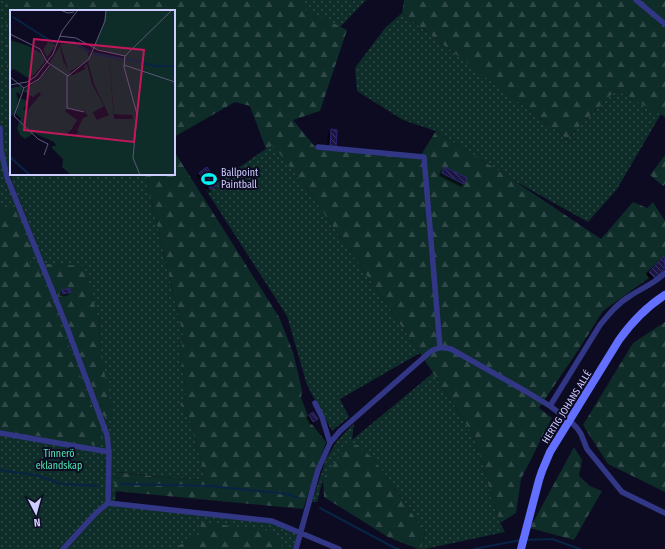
<svg xmlns="http://www.w3.org/2000/svg" width="665" height="549" viewBox="0 0 665 549" font-family="'Fira Sans Condensed',sans-serif">
  <style>
    .grass { fill: url(#grass-dots); fill-rule: evenodd }
    .forest { fill: url(#forest-firs) }
    .lines { fill: none; stroke-linecap: round; stroke-linejoin: round }
    .stream { stroke: #072445; stroke-width: 2 }
    .building { fill: url(#building-back-hatch); stroke: #2c2573; filter: url(#shadow) }
    .street { stroke: #313785; stroke-width: 5.5 }
    .secondary { stroke: #636fff; stroke-width: 8 }
    .labels { text-anchor: middle; dominant-baseline: central; stroke-width: 4; stroke-linejoin: round; paint-order: stroke }
    .poi-label { font-size: 10px; fill: #ccf; stroke: #0d0b22; text-anchor: start }
    .street-label { font-size: 10px; fill: #ccf; stroke: #0d0b22 }
    .park-label { font-size: 10px; fill: #4deab3; stroke: #0d0b22 }
    .inset-river { fill: none; stroke: #072445; stroke-width: 2 }
    .inset-road { fill: none; stroke: #59587a; stroke-width: 1 }
    .view { fill: #c2185b; fill-opacity: 0.15; stroke: #c2185b; stroke-width: 2 }
    .inset-edge { fill: none; stroke: #ccf; stroke-width: 2 }
  </style>
  <defs>
    <pattern id="grass-dots" width="8" height="8" patternUnits="userSpaceOnUse"><rect width="8" height="8" fill="#0e2c28"/><path d="M2 2h.1M6 6h.1" fill="none" stroke="#304948" stroke-width="1.8" stroke-linecap="round"/></pattern>
    <pattern id="forest-firs" width="22" height="20" patternUnits="userSpaceOnUse"><rect width="22" height="20" fill="#0e2c28"/><path d="M5 1l3.5 6h-7zM16 11l3.5 6h-7z" fill="#304948"/></pattern>
    <pattern id="building-back-hatch" width="6" height="6" patternUnits="userSpaceOnUse"><rect width="6" height="6" fill="#1a1544"/><path d="M-1 5l2 2M0 0l6 6M5-1l2 2" fill="none" stroke="#3a3660"/></pattern>
    <filter id="shadow"><feDropShadow dx="-2.5" dy="2.5" stdDeviation="0" flood-color="#0009"/></filter>
  </defs>
  <rect width="100%" height="100%" fill="#0d0b22"/>
  <path class="grass" d="M 0,0 L 366,0 L 320,48 L 174,11 L 11,11 L 11,174 L 145,174 L 183,335 L 181,357 L 186,395 L 180,404 L 190,421 L 206,480 L 161,477 L 118,472 L 115,501 L 166,510 L 279,523 L 301,534 L 297,549 L 0,549 ZM 8,168 L 13,184 L 37,245 L 6,169 ZM 91,292 L 98,317 L 102,361 Z
    M 402,13 L 567,139 L 616,90 L 661,114 L 617,189 L 588,222 L 513,180 L 436,131 L 403,120 L 357,91 L 355,68 L 385,28 Z
    M 273,144 L 310,193 L 420,353 L 340,399 L 349,417 L 332,431 L 307,385 L 287,316 L 206,190 Z
    M 433,373 L 474,436 L 500,523 L 505,532 L 425,549 L 421,549 L 425,532 L 373,458 L 323,479 L 317,502 L 312,502 L 326,459 L 337,441 L 354,423 L 352,440 Z"/>
  <path class="forest" d="M 6,0 L 306,0 L 303,8 L 347,30 L 320,111 L 293,120 L 316,148 L 419,158 L 436,131 L 513,180 L 601,239 L 633,202 L 647,208 L 653,202 L 665,221 L 665,255 L 646,273 L 649,278 L 603,311 L 579,349 L 539,408 L 552,418 L 521,479 L 516,513 L 500,523 L 474,436 L 420,353 L 310,193 L 273,145 L 266,149 L 250,106 L 235,102 L 174,137 L 174,11 L 11,11 L 11,74 L 7,69 Z
    M 404,0 L 665,0 L 665,117 L 616,90 L 567,139 L 402,13 Z
    M 174,151 L 279,317 L 293,352 L 302,390 L 301,398 L 311,423 L 326,442 L 303,509 L 114,491 L 115,472 L 161,477 L 206,480 L 190,421 L 180,404 L 186,395 L 181,357 L 183,335 L 145,174 L 174,174 Z
    M 665,155 L 665,184 L 663,186 L 650,175 Z
    M 13,205 L 30,245 L 31,254 L 30,263 L 36,266 L 42,276 L 100,427 L 102,437 L 98,443 L 94,445 L 0,430 L 0,209 Z
    M 45,264 L 84,266 L 98,317 L 102,361 L 113,414 L 104,417 Z
    M 665,322 L 665,492 L 608,464 L 583,425 L 633,343 Z
    M 351,441 L 373,458 L 425,532 L 421,549 L 418,549 L 388,537 L 324,497 L 323,479 Z
    M 574,447 L 582,460 L 579,476 L 590,486 L 602,491 L 574,540 L 530,528 Z
    M 201,522 L 271,531 L 282,546 L 283,549 L 174,549 L 174,548 L 200,534 Z"/>
  <g class="lines">
    <path class="stream" d="M 0,470 L 35,475 L 62,484 L 97,486
      M 121,484 L 211,486 L 288,494 L 298,498
      M 320,508 L 395,548 L 399,549
      M 525,540 L 552,539 L 580,549
      M 474,549 L 521,540"/>
  </g>
  <path class="building" d="M 331,129 L 337,130 L 336,147 L 330,147 Z
    M 207,167 L 218,184 L 211,190 L 199,173 Z
    M 445,167 L 467,178 L 464,184 L 442,173 Z
    M 664,256 L 665,268 L 655,278 L 649,272 Z
    M 70,288 L 71,292 L 63,294 L 62,290 Z
    M 313,412 L 318,419 L 313,422 L 309,415 Z"/>
  <g class="lines">
    <path class="street" d="M 636,0 L 665,24
      M 0,128 L 1,150 L 7,177 L 68,330 L 107,435 L 109,452 L 108,503
      M 318,147 L 424,157 L 440,347
      M 315,403 L 322,417 L 330,443
      M 550,406 L 600,325 C 609,314 618,303 630,296 C 642,288 654,284 665,273
      M 0,433 L 109,452
      M 63,549 L 96,513 L 108,503 L 272,521 L 339,549
      M 296,549 L 318,470 L 330,443 L 340,431 L 430,352 C 437,347 443,347 451,349 L 527,392 L 550,406 L 570,421 L 577,428 L 581,434 L 587,449 L 622,492 L 665,513"/>
    <path class="secondary" d="M 521,549 L 539,480 L 542,471 L 550,452 L 619,340 C 632,322 646,307 665,295"/>
  </g>
  <defs>
    <symbol id="stadium-bare" viewBox="-9 -9 18 18"><path d="M0-5a6.5 5 0 1 0 0 10a6.5 5 0 1 0 0-10ZM-3.5-1.8h7v3.6h-7Z" fill="#00f7f6" stroke="#0d0b22" stroke-width="2.5" paint-order="stroke"/></symbol>
  </defs>
  <g fill-rule="evenodd">
    <use href="#stadium-bare" x="198" y="168" width="22" height="22"/>
  </g>
  <g class="labels">
    <g class="poi-label">
      <text x="221" y="173">Ballpoint<tspan x="221" dy="12">Paintball</tspan></text>
    </g>
    <g class="street-label">
      <text transform="translate(567 407) rotate(-58)">HERTIG JOHANS ALLÉ</text>
    </g>
    <g class="park-label">
      <text x="59" y="454">Tinnerö<tspan x="59" dy="12">eklandskap</tspan></text>
    </g>
  </g>
  <g transform="translate(10 10)">
    <rect width="165" height="165" fill="#0d0b22"/>
    <path d="M 96,0 L 165,0 L 165,165 L 61,165 L 52,157 L 53,149 L 42,138 L 42,136 L 49,136 L 61,124 L 63,126 L 88,111 L 123,109 L 122,105 L 104,104 L 99,48 L 113,51 L 114,46 L 84,38 L 93,15 ZM 64,33 L 63,36 L 79,46 L 81,43 L 78,50 L 59,62 L 50,34 ZM 77,54 L 82,74 L 94,96 L 82,103 L 61,66 L 75,59 L 74,56 ZM 31,84 L 67,110 L 61,120 L 58,122 L 33,99 L 24,106 L 17,101 Z" fill="#0e2c28"/>
    <path d="M 135,11 L 145,18 L 134,29 L 128,28 L 130,18 ZM 96,12 L 107,15 L 109,18 L 105,38 L 100,41 L 87,36 ZM 154,27 L 157,27 L 164,35 L 163,47 L 154,44 L 155,35 L 151,33 ZM 0,30 L 19,36 L 32,44 L 35,51 L 25,64 L 18,68 L 4,59 L 0,61 ZM 38,32 L 46,35 L 37,47 L 33,40 ZM 64,33 L 79,43 L 74,52 L 63,36 ZM 50,36 L 53,51 L 87,110 L 99,105 L 84,74 L 78,52 L 83,42 L 114,48 L 114,51 L 99,49 L 104,109 L 123,109 L 124,120 L 122,150 L 128,165 L 63,165 L 44,132 L 24,123 L 15,129 L 10,125 L 7,118 L 11,108 L 6,104 L 9,88 L 19,91 L 13,99 L 24,106 L 33,99 L 58,122 L 60,130 L 71,131 L 74,125 L 67,121 L 73,108 L 78,106 L 74,101 L 58,98 L 54,102 L 29,82 L 23,87 L 13,81 L 30,69 L 42,55 L 40,52 ZM 116,56 L 137,61 L 136,73 L 142,76 L 157,73 L 155,81 L 161,84 L 165,76 L 165,165 L 130,165 L 124,153 L 125,130 L 127,135 L 132,136 L 137,129 L 142,130 L 141,120 L 143,110 L 155,109 L 151,105 L 154,101 L 150,93 L 141,92 L 139,81 L 126,97 ZM 113,61 L 114,61 L 122,87 L 115,86 ZM 11,76 L 13,79 L 9,85 L 8,82 L 6,83 L 8,89 L 6,102 L 0,107 L 0,78 Z" fill="#0e2c28"/>
    <path class="inset-river" d="M 3,7 L 42,32 L 64,32 L 80,42M 84,44 L 113,49M 117,49 L 145,56 L 165,56M 0,147 L 20,165"/>
    <path class="inset-road" d="M 50,0 L 58,3 L 64,2M 0,24 L 30,39 L 37,52 L 58,66 L 79,49 L 95,11 L 96,0M 49,26 L 66,28 L 88,40 L 115,46M 114,55 L 165,72M 57,66 L 57,98 L 74,102M 0,67 L 14,78M 0,75 L 17,72 L 26,66 L 43,44 L 52,21 L 68,0M 34,145 L 38,134 L 28,129 L 4,106 L 14,78 L 29,69 L 40,55M 130,165 L 123,148 L 127,104 L 114,57 L 115,46 L 162,0"/>
    <path class="view" d="M 24,29 L 134,40 L 124,132 L 14,120 Z"/>
    <rect width="165" height="165" class="inset-edge"/>
  </g>
  <g transform="translate(36 513) rotate(174)" stroke="#0d0b22" stroke-width="3" paint-order="stroke">
  <path d="M0-3L7 15L0 10L-7 15Z" fill="#ccccff"/>
  <text y="-6" font-size="11" font-weight="bold" text-anchor="middle" fill="#ccccff">N</text>
  </g>
</svg>
